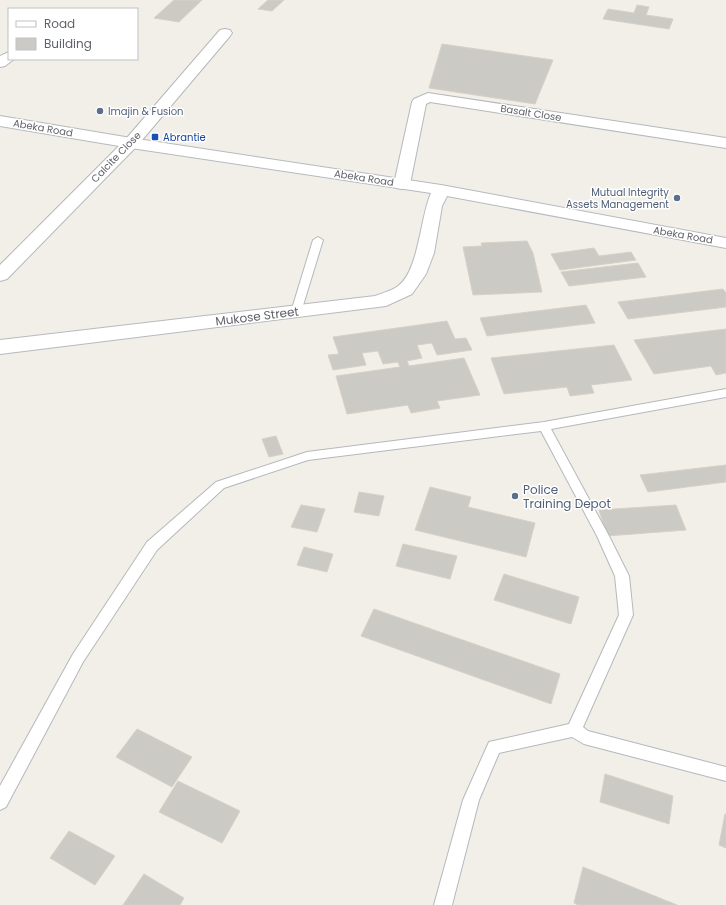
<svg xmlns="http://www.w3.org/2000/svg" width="726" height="905" viewBox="0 0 726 905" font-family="Poppins,sans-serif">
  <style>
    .building { fill: #cccac5; stroke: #d6d1c6 }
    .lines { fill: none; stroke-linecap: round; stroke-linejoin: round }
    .lane-casing { stroke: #b5b8bc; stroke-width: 2 }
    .street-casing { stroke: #b5b8bc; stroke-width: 2 }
    .secondary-casing { stroke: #b6babf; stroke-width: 2 }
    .lane { fill: #fff; fill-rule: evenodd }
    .street { fill: #fff; fill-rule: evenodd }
    .secondary { fill: #fff; fill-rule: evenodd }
    .service-dot { fill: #5c6f8a; stroke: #fff; stroke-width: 1.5 }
    .transit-dot { fill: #1a4fb4; stroke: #fff; stroke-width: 1.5 }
    .labels { text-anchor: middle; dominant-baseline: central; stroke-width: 3; stroke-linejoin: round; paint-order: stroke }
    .far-service-label { font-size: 10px; fill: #4e5e75; stroke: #fff; text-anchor: start }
    .far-street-label { font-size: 10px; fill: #5f6368; stroke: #fff }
    .far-transit-label { font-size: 10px; fill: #164399; stroke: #fff; text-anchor: start }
    .street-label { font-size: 12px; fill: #5f6368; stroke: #fff }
    .service-label { font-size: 12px; fill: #4e5e75; stroke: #fff; text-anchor: start }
  </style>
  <rect width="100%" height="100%" fill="#f1efe8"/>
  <path class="building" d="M 174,0 L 202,0 L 179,22 L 154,18 Z
    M 268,0 L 284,0 L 272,11 L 258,9 Z
    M 637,5 L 649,7 L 646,15 L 673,19 L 669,29 L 603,19 L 608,9 L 634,13 Z
    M 442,44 L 553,60 L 535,104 L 429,88 Z
    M 527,241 L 533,253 L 542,292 L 473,295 L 463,247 L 482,246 L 481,243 Z
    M 594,248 L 599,256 L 631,252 L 636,260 L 560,270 L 551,254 Z
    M 638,263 L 646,277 L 569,286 L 561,272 Z
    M 723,289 L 726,293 L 726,307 L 628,319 L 618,302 Z
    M 586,305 L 595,323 L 487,336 L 480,318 Z
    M 447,321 L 455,339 L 466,338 L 472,350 L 437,355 L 432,343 L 417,345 L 422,358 L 407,361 L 409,366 L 464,358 L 480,395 L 437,401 L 440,408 L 411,413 L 408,405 L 347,414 L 336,376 L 400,367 L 398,362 L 383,364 L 378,351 L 362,353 L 366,365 L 333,370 L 328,355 L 339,354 L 333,337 Z
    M 726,329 L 726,373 L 716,375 L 711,366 L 654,374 L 634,340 Z
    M 614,345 L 632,380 L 591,385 L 594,393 L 570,396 L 567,387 L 504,394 L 491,358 Z
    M 276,436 L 283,454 L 269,457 L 262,439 Z
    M 726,465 L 726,482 L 648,492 L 640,475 Z
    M 430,487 L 471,497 L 468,507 L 535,523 L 526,557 L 415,530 Z
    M 359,492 L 384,496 L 379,516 L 354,512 Z
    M 301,505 L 325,509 L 317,532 L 291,527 Z
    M 676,505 L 686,530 L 607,536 L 599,510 Z
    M 403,544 L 457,556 L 450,579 L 396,566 Z
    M 304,547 L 333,554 L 327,572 L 297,565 Z
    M 504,574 L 579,597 L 571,624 L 494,600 Z
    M 374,609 L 560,674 L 551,704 L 361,636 Z
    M 137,729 L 192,757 L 172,787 L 116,757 Z
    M 605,774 L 673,796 L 669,824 L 600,802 Z
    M 178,781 L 240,811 L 222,843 L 159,812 Z
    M 725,814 L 726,814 L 726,848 L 719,845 Z
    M 69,831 L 115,856 L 95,885 L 50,858 Z
    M 583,867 L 677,905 L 578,905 L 574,903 Z
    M 144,874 L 184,898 L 180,905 L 123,905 Z"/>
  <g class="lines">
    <defs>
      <path id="lane" d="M 318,237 L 323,240 L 301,312 L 300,314 L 292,314 L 291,312 L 313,240 Z
        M 726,389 L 726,397 L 551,429 L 609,536 L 629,576 L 633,615 L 583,727 L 588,731 L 726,767 L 726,781 L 584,744 L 572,737 L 499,753 L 479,800 L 452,905 L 434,905 L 463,800 L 489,742 L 569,724 L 619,615 L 615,576 L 597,536 L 541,431 L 308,460 L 224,488 L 157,550 L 83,662 L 6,807 L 0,810 L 0,786 L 73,654 L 147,542 L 216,482 L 307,452 L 544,422 Z"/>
      <path id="street" d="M 225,29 L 230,30 L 232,33 L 230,36 L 137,146 L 7,279 L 0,281 L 0,265 L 125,140 L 220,30 Z
        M 9,52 L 9,59 L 14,59 L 5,66 L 0,67 L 0,56 Z
        M 428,93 L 726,138 L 726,148 L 430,102 L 426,104 L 410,184 L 408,188 L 402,189 L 396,188 L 394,184 L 412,102 L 414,99 Z"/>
      <path id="secondary" d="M 0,116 L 131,138 L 441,185 L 726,238 L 726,248 L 447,196 L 442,206 L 434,253 L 426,274 L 412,294 L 386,306 L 0,354 L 0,340 L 375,296 C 382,293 392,291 398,286 C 419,271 420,218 431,193 L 131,148 L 0,126 Z"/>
    </defs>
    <use href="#lane" class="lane-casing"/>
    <use href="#street" class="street-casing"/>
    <use href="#secondary" class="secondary-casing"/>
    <use href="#lane" class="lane"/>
    <use href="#street" class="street"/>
    <use href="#secondary" class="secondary"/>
  </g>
  <g class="service-dot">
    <circle cx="100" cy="111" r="4"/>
    <circle cx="677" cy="198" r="4"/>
    <circle cx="515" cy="496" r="4"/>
  </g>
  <rect class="transit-dot" x="151" y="133" width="8" height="8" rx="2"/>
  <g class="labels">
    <g class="far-service-label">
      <text x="108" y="111">Imajin &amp; Fusion</text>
      <text x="669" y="192" text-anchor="end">Mutual Integrity<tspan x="669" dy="12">Assets Management</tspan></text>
    </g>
    <g class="far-street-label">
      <text transform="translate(531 113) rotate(9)">Basalt Close</text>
      <text transform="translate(43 128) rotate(10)">Abeka Road</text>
      <text transform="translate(116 157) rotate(-46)">Calcite Close</text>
      <text transform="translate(364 178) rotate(9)">Abeka Road</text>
      <text transform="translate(683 235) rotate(10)">Abeka Road</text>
    </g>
    <g class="far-transit-label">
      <text x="163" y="137">Abrantie</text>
    </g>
    <g class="street-label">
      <text transform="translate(257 316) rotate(-7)">Mukose Street</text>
    </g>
    <g class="service-label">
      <text x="523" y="489">Police<tspan x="523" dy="14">Training Depot</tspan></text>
    </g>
  </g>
  <rect x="8" y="8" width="130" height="52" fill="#ffffff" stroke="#bfc1c3"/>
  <rect x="16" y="21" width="20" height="6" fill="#ffffff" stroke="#bfc1c3"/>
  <text x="44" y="28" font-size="12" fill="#5f6368">Road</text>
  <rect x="16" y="38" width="20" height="12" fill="#cccac5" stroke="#bfc1c3"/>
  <text x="44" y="48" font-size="12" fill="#5f6368">Building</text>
</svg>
